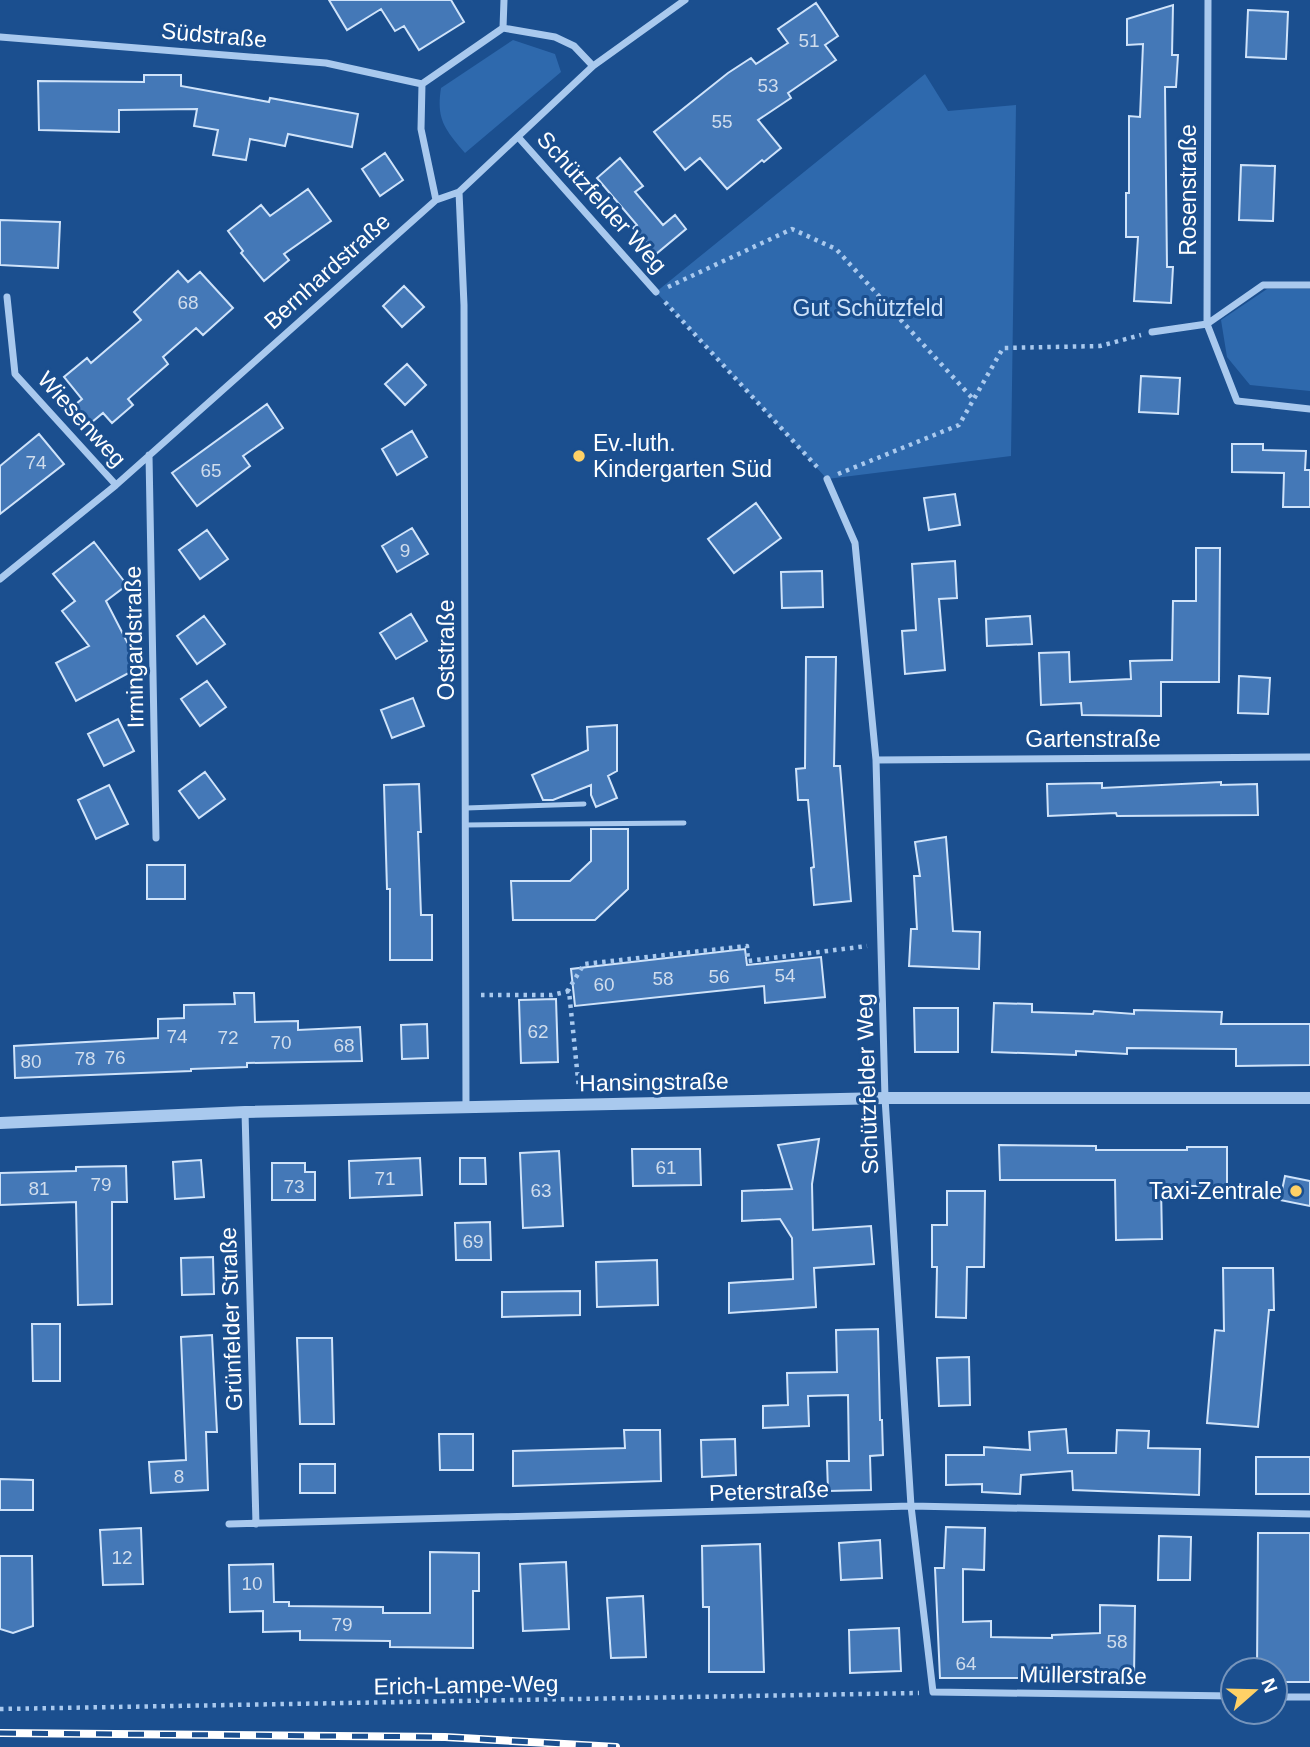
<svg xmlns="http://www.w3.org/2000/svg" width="1310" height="1747" viewBox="0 0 1310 1747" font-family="Helvetica,sans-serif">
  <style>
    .green { fill: #2e69ad }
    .building { fill: #4478b7; stroke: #cfe3fa; stroke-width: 2 }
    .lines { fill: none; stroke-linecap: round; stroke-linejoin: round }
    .path { stroke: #a9c9ee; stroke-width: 4.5; stroke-dasharray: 3.5 5; stroke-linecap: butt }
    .service { stroke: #a9c9ee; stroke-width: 5 }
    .minor { stroke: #a9c9ee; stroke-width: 7 }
    .tertiary { stroke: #a9c9ee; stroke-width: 12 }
    .rail-casing { stroke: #fff; stroke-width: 8 }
    .rail { stroke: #1b4f8f; stroke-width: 5; stroke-dasharray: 16; stroke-linecap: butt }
    .poi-dot { fill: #ffd166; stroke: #1b4f8f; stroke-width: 2.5 }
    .labels { text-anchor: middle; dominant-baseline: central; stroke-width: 6; stroke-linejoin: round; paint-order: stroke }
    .number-label { font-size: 19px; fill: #d0dded }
    .street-label { font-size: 23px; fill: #fff; stroke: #1b4f8f }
    .park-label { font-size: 23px; fill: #cfe3fa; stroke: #1b4f8f }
    .poi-label { font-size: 23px; fill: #fff; stroke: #1b4f8f; text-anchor: start }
  </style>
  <rect width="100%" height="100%" fill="#1b4f8f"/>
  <path class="green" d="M 513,40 L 555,54 L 561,72 L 465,153 C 445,129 436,120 441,88 Z
    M 925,74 L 948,111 L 1016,105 L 1011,456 L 827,479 L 656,292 Z
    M 1267,289 L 1310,289 L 1310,391 L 1250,385 L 1227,357 L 1221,320 Z"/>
  <path class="building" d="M 329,0 L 451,0 L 464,22 L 419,50 L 404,26 L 395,31 L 381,9 L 347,30 Z
    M 816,3 L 838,36 L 825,45 L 836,60 L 788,93 L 791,98 L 758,120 L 781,148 L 764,162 L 762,160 L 727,189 L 700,158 L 685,170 L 654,132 L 728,73 L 751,58 L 756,64 L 788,43 L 778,29 Z
    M 1173,5 L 1172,55 L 1178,55 L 1176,87 L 1165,87 L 1167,267 L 1173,267 L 1171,303 L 1134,301 L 1138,237 L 1126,237 L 1126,193 L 1129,193 L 1129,116 L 1140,117 L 1143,44 L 1127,45 L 1127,19 Z
    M 1248,10 L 1288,12 L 1286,59 L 1246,57 Z
    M 144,75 L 181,75 L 181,86 L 269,102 L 270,98 L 358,114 L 352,147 L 288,134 L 285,146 L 250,139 L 246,160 L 213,155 L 218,130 L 194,126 L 197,109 L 119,110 L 119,132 L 39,130 L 38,81 L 144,82 Z
    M 385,153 L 403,180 L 380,196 L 362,169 Z
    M 620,158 L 643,186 L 635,192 L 663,225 L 675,215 L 686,229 L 656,254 L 633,228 L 637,225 L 597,178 Z
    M 1241,165 L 1275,166 L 1273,221 L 1239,220 Z
    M 308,189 L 331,221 L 284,254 L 289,260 L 264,281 L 241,253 L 243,251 L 228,231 L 261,205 L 270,216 Z
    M 0,220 L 60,222 L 58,268 L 0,265 Z
    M 178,271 L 188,282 L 200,272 L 233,308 L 203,335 L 196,328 L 163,357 L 168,364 L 128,399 L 133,405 L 112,423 L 103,413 L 86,427 L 71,408 L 82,399 L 64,377 L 87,358 L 91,363 L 141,320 L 134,312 Z
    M 404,286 L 424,307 L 402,327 L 383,306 Z
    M 407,364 L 426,385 L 405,405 L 385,384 Z
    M 1141,376 L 1180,378 L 1178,414 L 1139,412 Z
    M 267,404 L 283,428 L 243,456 L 250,466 L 197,506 L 172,473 Z
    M 412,431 L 427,457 L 397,475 L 382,449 Z
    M 39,434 L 64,464 L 0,514 L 0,466 Z
    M 1232,444 L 1263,444 L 1263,450 L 1306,451 L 1305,470 L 1310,470 L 1310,507 L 1283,507 L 1284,473 L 1232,472 Z
    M 955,494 L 960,525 L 929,530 L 924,498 Z
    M 756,503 L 781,538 L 734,573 L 708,539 Z
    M 412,528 L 428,554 L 397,572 L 382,546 Z
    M 207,530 L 228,559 L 200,579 L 179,550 Z
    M 94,542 L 127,585 L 106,601 L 140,667 L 76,701 L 56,663 L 89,646 L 62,611 L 75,601 L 53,574 Z
    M 1196,548 L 1220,548 L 1219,682 L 1161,682 L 1161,716 L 1082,715 L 1081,703 L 1041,705 L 1039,653 L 1069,652 L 1070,682 L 1131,679 L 1130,661 L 1172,660 L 1173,601 L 1196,601 Z
    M 955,561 L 957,598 L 939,599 L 945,670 L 905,674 L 902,631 L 916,630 L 912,564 Z
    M 822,571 L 823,607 L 782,608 L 781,572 Z
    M 411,614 L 427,641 L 396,659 L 380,633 Z
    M 204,616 L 225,644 L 197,664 L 177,636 Z
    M 1030,616 L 1032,644 L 987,646 L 986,619 Z
    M 806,657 L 836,657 L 834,766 L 840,766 L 851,901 L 814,905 L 811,868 L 814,867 L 808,800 L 798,800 L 796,769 L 805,768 Z
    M 1239,676 L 1270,678 L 1268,714 L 1238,713 Z
    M 207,681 L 226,707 L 200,726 L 181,699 Z
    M 413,698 L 424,726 L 392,738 L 381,710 Z
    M 118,719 L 134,751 L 104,766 L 88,734 Z
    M 617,725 L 617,771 L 608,776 L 617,798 L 596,807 L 591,795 L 591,785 L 553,800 L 543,800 L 532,775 L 588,750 L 587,727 Z
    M 205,772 L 225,799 L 199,818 L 179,791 Z
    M 1221,782 L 1221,785 L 1257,784 L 1258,815 L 1117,816 L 1116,813 L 1048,816 L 1047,784 L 1102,783 L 1102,788 Z
    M 419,784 L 421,832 L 418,832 L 421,915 L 432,915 L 432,960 L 390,960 L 390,889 L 387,889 L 384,785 Z
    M 109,785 L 128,824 L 96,839 L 78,800 Z
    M 591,829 L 628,829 L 628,889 L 595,920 L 513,920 L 511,881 L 570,881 L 591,861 Z
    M 946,837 L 953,931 L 980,932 L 979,969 L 909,966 L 911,929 L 917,929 L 914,876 L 920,876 L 915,842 Z
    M 147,865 L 185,865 L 185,899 L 147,899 Z
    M 745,949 L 747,965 L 821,957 L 825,997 L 765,1003 L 764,986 L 575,1006 L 571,969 Z
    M 234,993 L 254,993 L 255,1022 L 298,1021 L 298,1030 L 360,1027 L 362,1061 L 247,1063 L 247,1067 L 191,1069 L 191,1071 L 15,1078 L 14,1046 L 158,1038 L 158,1019 L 184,1018 L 184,1005 L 235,1004 Z
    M 556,999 L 558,1062 L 521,1063 L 519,1000 Z
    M 994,1003 L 1032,1004 L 1032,1012 L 1093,1014 L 1094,1011 L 1134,1014 L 1134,1010 L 1222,1012 L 1221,1024 L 1310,1024 L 1310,1065 L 1236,1066 L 1236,1049 L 1127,1048 L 1127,1054 L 1076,1051 L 1076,1055 L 992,1052 Z
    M 914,1008 L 958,1008 L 958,1052 L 915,1052 Z
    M 427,1024 L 428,1058 L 402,1059 L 401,1025 Z
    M 819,1139 L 812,1184 L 813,1230 L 871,1226 L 874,1264 L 814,1268 L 816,1307 L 729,1313 L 729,1283 L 793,1279 L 792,1238 L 780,1219 L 742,1221 L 742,1191 L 792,1189 L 778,1145 Z
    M 999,1145 L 1096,1146 L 1096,1150 L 1187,1150 L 1187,1147 L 1227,1147 L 1227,1186 L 1161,1186 L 1162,1239 L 1116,1240 L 1115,1180 L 1000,1180 Z
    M 632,1149 L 700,1149 L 701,1185 L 633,1186 Z
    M 559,1151 L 563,1226 L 523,1228 L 520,1153 Z
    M 420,1158 L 422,1195 L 350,1198 L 349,1161 Z
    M 460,1158 L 485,1158 L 486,1184 L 460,1184 Z
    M 201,1160 L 204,1197 L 175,1199 L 173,1162 Z
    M 272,1163 L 305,1163 L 305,1172 L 315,1172 L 315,1200 L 272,1200 Z
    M 126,1166 L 127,1202 L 112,1202 L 112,1304 L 78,1305 L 76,1202 L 0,1205 L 0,1173 L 76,1171 L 76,1167 Z
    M 1285,1176 L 1310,1181 L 1310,1206 L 1280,1200 Z
    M 947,1191 L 985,1191 L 984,1267 L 967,1267 L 966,1318 L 936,1317 L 937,1267 L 932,1267 L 932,1225 L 947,1225 Z
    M 490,1222 L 491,1260 L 456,1260 L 455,1223 Z
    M 213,1257 L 214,1294 L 182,1295 L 181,1258 Z
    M 657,1260 L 658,1305 L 597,1307 L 596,1262 Z
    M 1223,1268 L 1273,1268 L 1274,1310 L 1269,1310 L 1258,1427 L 1207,1423 L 1215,1330 L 1224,1331 Z
    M 580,1291 L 580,1315 L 502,1317 L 502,1292 Z
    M 32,1324 L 60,1324 L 60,1381 L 33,1381 Z
    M 878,1329 L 880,1420 L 882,1420 L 883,1455 L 870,1456 L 871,1490 L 828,1491 L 827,1461 L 849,1461 L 848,1395 L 808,1396 L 809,1426 L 763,1428 L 763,1406 L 788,1405 L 787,1373 L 837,1372 L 836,1330 Z
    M 212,1335 L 217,1432 L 206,1432 L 208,1490 L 151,1493 L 149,1462 L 186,1460 L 181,1337 Z
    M 297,1338 L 332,1338 L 334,1424 L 300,1424 Z
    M 969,1357 L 970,1405 L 939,1406 L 937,1358 Z
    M 1066,1429 L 1068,1453 L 1116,1453 L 1117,1430 L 1149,1431 L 1148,1448 L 1200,1449 L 1199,1495 L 1073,1490 L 1072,1471 L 1021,1475 L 1020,1494 L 982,1492 L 982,1484 L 946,1485 L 946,1455 L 984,1455 L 984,1447 L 1030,1450 L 1029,1432 Z
    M 624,1430 L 660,1430 L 661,1481 L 513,1486 L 513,1451 L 625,1448 Z
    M 439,1434 L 473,1434 L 473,1470 L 440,1470 Z
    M 735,1439 L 736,1475 L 702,1477 L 701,1440 Z
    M 1256,1457 L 1310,1457 L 1310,1494 L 1256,1494 Z
    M 300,1464 L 335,1464 L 335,1493 L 300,1493 Z
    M 0,1479 L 33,1480 L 33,1510 L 0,1510 Z
    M 946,1527 L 985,1528 L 984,1570 L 963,1569 L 963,1622 L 991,1621 L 991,1637 L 1052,1638 L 1052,1635 L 1100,1633 L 1100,1605 L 1135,1606 L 1134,1678 L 940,1678 L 935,1568 L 944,1568 Z
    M 141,1528 L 143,1584 L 103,1585 L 100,1530 Z
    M 1258,1533 L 1310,1533 L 1310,1682 L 1275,1682 L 1275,1670 L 1257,1670 Z
    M 1159,1536 L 1191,1537 L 1190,1580 L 1158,1580 Z
    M 880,1540 L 882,1578 L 841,1580 L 839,1543 Z
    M 760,1544 L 764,1672 L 709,1672 L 709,1607 L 703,1607 L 702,1546 Z
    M 430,1552 L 479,1553 L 479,1591 L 473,1591 L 473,1648 L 390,1647 L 390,1641 L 300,1640 L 300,1631 L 263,1632 L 263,1611 L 230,1612 L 229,1565 L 273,1564 L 274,1602 L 289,1602 L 289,1606 L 383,1607 L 383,1613 L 430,1613 Z
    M 0,1556 L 32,1556 L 33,1626 L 13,1633 L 0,1629 Z
    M 566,1562 L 569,1629 L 523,1631 L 520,1564 Z
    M 643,1596 L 646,1657 L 611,1658 L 607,1598 Z
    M 899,1628 L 901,1671 L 850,1673 L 849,1630 Z"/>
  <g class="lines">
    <path class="path" d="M 668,287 L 792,229 L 836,249 L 974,400
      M 665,302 L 818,468
      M 838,474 L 959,425 L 1003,348 L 1100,346 L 1141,335
      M 567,992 L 584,964 L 747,946 L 748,961 L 867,946
      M 481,995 L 552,995 L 569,991 L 579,1089
      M 0,1709 L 919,1693"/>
    <path class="service" d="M 466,808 L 584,804
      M 465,825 L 684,823"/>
    <path class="minor" d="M 503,28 L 504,0
      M 0,37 L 326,63 L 422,84
      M 519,138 L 656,292
      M 459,192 L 464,305 L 466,1107
      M 436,200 L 421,129 L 422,84 L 503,28 L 555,37 L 574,46 L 593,66
      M 1310,285 L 1263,285 L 1207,324 L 1237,401 L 1310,409
      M 7,297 L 15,374 L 116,485
      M 1152,332 L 1207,324 L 1208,0
      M 149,455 L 156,838
      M 827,479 L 855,543 L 876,760 L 885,1098 L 911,1506 L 933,1692 L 1233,1696
      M 0,579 L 116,485 L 436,200 L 459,192 L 593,66 L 685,0
      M 876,760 L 1310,757
      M 245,1112 L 256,1524
      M 229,1524 L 911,1506 L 1310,1514
      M 1275,1697 L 1310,1697"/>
    <path class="tertiary" d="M 0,1123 L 245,1112 L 885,1098 L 1310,1098"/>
    <defs>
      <path id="rail" d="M 0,1733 L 445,1737 L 616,1747"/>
    </defs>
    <use href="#rail" class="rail-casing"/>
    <use href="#rail" class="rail"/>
  </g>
  <g class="poi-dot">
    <circle cx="579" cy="456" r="7"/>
    <circle cx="1296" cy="1191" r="7"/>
  </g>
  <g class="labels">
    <g class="number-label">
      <text x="809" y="40">51</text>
      <text x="768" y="85">53</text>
      <text x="722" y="121">55</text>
      <text x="188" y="302">68</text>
      <text x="36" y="462">74</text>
      <text x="211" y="470">65</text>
      <text x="405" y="550">9</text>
      <text x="785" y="975">54</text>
      <text x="719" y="976">56</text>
      <text x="663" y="978">58</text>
      <text x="604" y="984">60</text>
      <text x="538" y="1031">62</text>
      <text x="177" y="1036">74</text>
      <text x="228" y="1037">72</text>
      <text x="281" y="1042">70</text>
      <text x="344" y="1045">68</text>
      <text x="115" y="1057">76</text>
      <text x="85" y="1058">78</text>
      <text x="31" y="1061">80</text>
      <text x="666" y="1167">61</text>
      <text x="385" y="1178">71</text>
      <text x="101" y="1184">79</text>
      <text x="294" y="1186">73</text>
      <text x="39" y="1188">81</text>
      <text x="541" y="1190">63</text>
      <text x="473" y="1241">69</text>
      <text x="179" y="1476">8</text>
      <text x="122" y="1557">12</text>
      <text x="252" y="1583">10</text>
      <text x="342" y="1624">79</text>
      <text x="1117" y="1641">58</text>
      <text x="966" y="1663">64</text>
    </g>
    <g class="street-label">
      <text transform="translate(214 35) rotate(5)">Südstraße</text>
      <text transform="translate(1188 190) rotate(-90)">Rosenstraße</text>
      <text transform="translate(602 202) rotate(48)">Schützfelder Weg</text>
      <text transform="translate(327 271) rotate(-42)">Bernhardstraße</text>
      <text transform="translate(82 419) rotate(48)">Wiesenweg</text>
      <text transform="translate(134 647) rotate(-91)">Irmingardstraße</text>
      <text transform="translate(446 650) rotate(-90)">Oststraße</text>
      <text x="1093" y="739">Gartenstraße</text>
      <text transform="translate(654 1082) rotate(-1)">Hansingstraße</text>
      <text transform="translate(867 1084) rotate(-92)">Schützfelder Weg</text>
      <text transform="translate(231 1319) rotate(-92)">Grünfelder Straße</text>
      <text transform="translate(769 1491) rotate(-2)">Peterstraße</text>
      <text transform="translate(1083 1675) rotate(1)">Müllerstraße</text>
      <text transform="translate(466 1685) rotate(-1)">Erich-Lampe-Weg</text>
    </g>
    <g class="park-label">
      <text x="868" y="308">Gut Schützfeld</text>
    </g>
    <g class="poi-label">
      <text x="593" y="443">Ev.-luth.<tspan x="593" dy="26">Kindergarten Süd</tspan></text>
      <text x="1282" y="1191" text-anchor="end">Taxi-Zentrale</text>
    </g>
  </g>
  <g transform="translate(1254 1691) rotate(70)"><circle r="33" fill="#1b4f8f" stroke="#7695bc" stroke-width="2"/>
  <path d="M0-5L12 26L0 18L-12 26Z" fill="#ffd166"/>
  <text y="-10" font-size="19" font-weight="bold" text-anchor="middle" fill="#ffffff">N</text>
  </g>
</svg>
